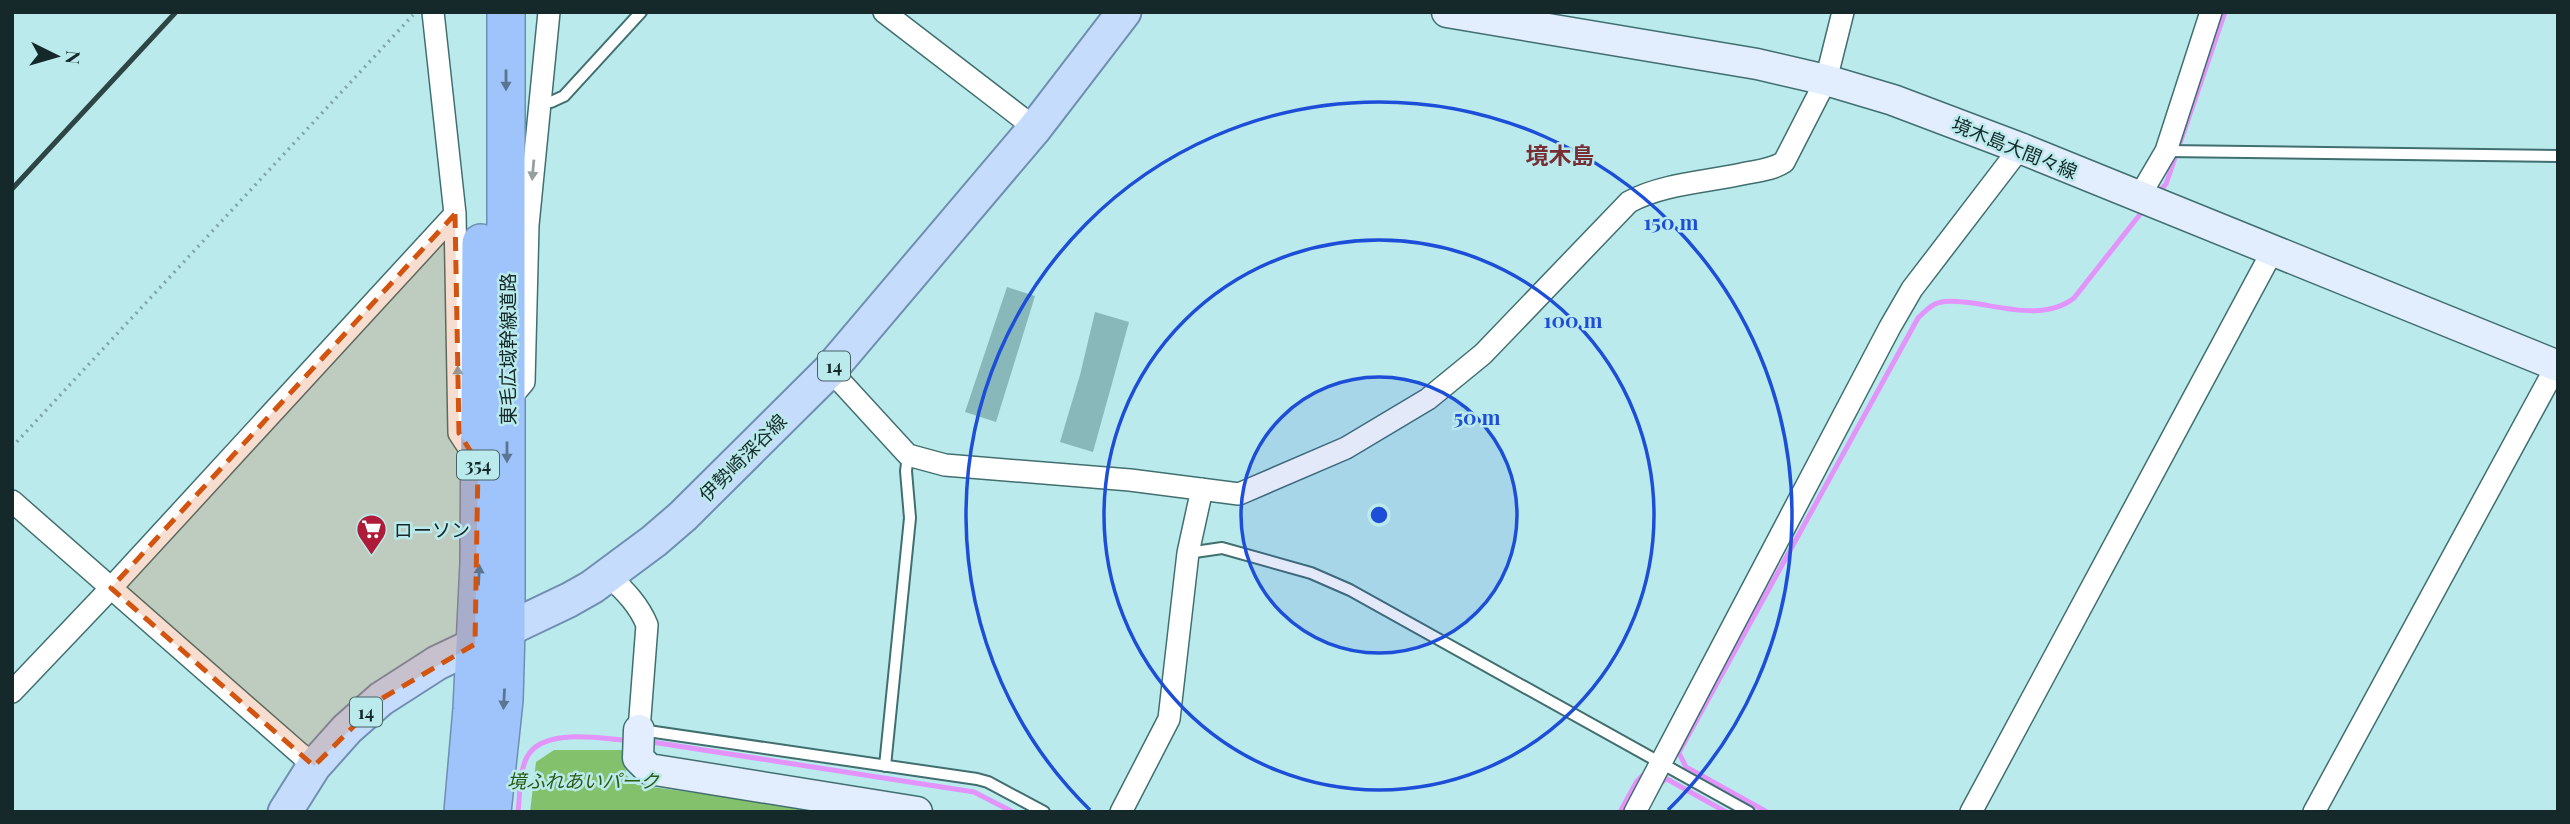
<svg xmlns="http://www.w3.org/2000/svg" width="2570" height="824" viewBox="0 0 2570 824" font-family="'Playfair Display','Noto Sans JP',serif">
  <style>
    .green { fill: #84c16d }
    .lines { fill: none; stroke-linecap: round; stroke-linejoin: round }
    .stream { stroke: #e294fb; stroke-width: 5 }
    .building { fill: #88b8b9 }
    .lane-casing { stroke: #416f70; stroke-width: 14 }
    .street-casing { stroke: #416f70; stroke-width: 24 }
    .secondary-casing { stroke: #416f70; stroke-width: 33 }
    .primary-casing { stroke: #6e8eb2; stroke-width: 37 }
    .highway-casing { stroke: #6e8eb2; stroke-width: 40 }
    .path { stroke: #7fa5a6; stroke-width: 3.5; stroke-dasharray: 2 5; stroke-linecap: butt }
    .lane { stroke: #fff; stroke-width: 10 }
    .street { stroke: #fff; stroke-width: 21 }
    .secondary { stroke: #e2edfe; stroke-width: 30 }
    .primary { stroke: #c5dcfd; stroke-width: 33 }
    .highway { stroke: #9ec4fb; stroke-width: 37 }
    .rail { stroke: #2e4546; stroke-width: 5 }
    .oneway { fill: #5a7692 }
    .oneway2 { fill: #969f9f }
    .marked { fill: #d3540f; fill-opacity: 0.2; stroke: #d3540f; stroke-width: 5; stroke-dasharray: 14 9; stroke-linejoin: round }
    .ring { fill: none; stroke: #1d4ed8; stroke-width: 3.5 }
    .labels { text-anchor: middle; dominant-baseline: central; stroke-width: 5; stroke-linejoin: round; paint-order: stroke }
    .shield { fill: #baeaeb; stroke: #476364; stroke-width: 2 }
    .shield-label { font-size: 18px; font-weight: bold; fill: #16292a }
    .street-label { font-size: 19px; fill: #16292a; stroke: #baeaeb }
    .poi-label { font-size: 19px; fill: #16292a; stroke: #baeaeb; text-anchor: start }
    .park-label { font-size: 19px; font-style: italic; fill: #2a5b11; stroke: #baeaeb }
    .quarter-label { font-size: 23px; font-weight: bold; fill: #772f35; stroke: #baeaeb }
    .centre { fill: #1d4ed8; stroke: #baeaeb; stroke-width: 3.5 }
    .ring-label { font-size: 21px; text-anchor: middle; font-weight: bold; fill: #1d4ed8; stroke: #baeaeb; stroke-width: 5; stroke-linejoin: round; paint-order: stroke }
  </style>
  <rect width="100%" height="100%" fill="#baeaeb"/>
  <path class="green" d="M 554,750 L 624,750 L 626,775 L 637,785 L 839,812 L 530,812 L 536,762 Z"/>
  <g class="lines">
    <path class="stream" d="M 2158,193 L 2166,184 L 2225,12
      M 652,742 L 974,792 L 1013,812
      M 1679,753 L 1686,767 L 1767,812
      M 1678,754 L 1918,318 C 1923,313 1929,307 1935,304 C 1946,299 1961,302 1973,303 C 2006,308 2046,320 2074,298 L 2145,208
      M 1659,784 L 1667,779 L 1726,812
      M 518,812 C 520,796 519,772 527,757 C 542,728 597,738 624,740
      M 1620,812 L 1637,781 L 1642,776"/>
  </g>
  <path class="building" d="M 1007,287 L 1035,296 L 996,422 L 965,412 Z
    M 1095,312 L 1129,322 L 1093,452 L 1060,442 L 1080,375 Z"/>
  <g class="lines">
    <defs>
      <path id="lane" d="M 540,102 L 551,102 L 564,96 L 641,12
        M 2166,151 L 2558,156
        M 1188,553 L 1222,548 L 1311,573 L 1350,590 L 1749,812
        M 641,730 L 977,779 L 988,782 L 1044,812
        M 885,766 L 910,518 L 906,471 L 908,455"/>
      <path id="street" d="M 433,12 L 455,214 L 459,433 L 476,459
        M 884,12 L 1035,128
        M 2139,197 L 2166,151 L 2211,12
        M 830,370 L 908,455 L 945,465 L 1130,480 L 1239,494 L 1346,448 L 1428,399 L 1483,354 L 1629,202 C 1662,184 1705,182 1742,174 C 1756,171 1772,170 1784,162 L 1826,80 L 1843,12
        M 507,402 L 524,382 L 528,225 L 549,12
        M 12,501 L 314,766
        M 609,576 C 625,591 639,605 647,625 L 639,730
        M 12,692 L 111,588 L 455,214
        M 1121,812 L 1169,719 L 1188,553 L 1202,489
        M 1635,812 L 1890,327 L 1912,289 L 2020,148
        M 1971,812 L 2273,250
        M 2314,812 L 2557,365"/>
      <path id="secondary" d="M 1447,12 L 1757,64 L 1826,80 L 1893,100 L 2020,148 L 2558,366
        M 639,730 L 638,758 L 649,769 L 917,812"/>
      <path id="primary" d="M 285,812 L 314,766 L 347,729 L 381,699 L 437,663 L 569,600 L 592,587 L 654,541 L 683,516 L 830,370 L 1035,128 L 1124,12"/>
      <path id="highway" d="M 463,812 L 472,709 L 479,563 L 481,243
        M 492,812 L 504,700 L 506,630 L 506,12"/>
    </defs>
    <use href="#lane" class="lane-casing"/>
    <use href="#street" class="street-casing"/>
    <use href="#secondary" class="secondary-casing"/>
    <use href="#primary" class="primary-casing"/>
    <use href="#highway" class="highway-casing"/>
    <path class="path" d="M 12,447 L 413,15"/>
    <use href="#lane" class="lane"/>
    <use href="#street" class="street"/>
    <use href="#secondary" class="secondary"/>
    <use href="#primary" class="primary"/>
    <use href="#highway" class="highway"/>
    <path class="rail" d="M 12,189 L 176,12"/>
  </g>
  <defs><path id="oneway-solid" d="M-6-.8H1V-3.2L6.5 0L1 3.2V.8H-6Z" transform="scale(1.75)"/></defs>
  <g class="oneway">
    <use href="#oneway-solid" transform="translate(506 80) rotate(90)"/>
    <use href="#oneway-solid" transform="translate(507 452) rotate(90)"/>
    <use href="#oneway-solid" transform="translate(479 575) rotate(-87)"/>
    <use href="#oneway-solid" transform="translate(504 699) rotate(93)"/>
  </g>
  <g class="oneway2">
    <use href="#oneway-solid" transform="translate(533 170) rotate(95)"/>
    <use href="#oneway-solid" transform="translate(458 376) rotate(-91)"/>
  </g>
  <path class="marked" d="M 455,214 L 459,433 L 478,463 L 475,644 L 381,699 L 314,766 L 111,588 Z"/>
  <circle cx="1379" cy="515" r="138" fill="#1d4ed8" fill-opacity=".12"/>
  <g class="ring">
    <circle cx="1379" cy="515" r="138"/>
    <circle cx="1379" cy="515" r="275"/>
    <path d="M1090 810A413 413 0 1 1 1668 810"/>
  </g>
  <defs>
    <symbol id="supermarket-pin" viewBox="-11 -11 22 30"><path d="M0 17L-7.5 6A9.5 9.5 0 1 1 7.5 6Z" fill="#af1c39" stroke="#baeaeb"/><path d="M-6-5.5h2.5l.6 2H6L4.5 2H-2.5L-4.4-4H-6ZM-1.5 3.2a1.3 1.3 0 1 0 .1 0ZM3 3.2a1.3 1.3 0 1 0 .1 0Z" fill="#fff"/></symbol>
  </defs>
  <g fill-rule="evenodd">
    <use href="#supermarket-pin" x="354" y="512" width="35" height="47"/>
  </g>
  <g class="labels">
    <g class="shield">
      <rect x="818" y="351.5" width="32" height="29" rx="5"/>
      <rect x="457" y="450.5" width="42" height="29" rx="5"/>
      <rect x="350" y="697.5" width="32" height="29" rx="5"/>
    </g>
    <g class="shield-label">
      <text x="834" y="366">14</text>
      <text x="478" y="465">354</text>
      <text x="366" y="712">14</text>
    </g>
    <g class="street-label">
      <text transform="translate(2015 147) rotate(22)">境木島大間々線</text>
      <text transform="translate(507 349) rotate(-90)">東毛広域幹線道路</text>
      <text transform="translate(742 457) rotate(-45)">伊勢崎深谷線</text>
    </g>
    <g class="poi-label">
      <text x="394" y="529">ローソン</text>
    </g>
    <g class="park-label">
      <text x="583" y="780">境ふれあいパーク</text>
    </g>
    <g class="quarter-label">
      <text x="1560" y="154">境木島</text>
    </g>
  </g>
  <circle cx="1379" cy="515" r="10" class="centre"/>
  <g class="ring-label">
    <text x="1671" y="230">150 m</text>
    <text x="1573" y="328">100 m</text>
    <text x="1477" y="425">50 m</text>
  </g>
  <rect width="2570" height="824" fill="none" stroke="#16292a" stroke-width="28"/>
  <g transform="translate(56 56) rotate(95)" stroke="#baeaeb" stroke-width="5" paint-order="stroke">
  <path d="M0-5L12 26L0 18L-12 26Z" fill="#16292a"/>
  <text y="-10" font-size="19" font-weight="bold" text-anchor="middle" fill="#16292a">N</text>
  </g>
</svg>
